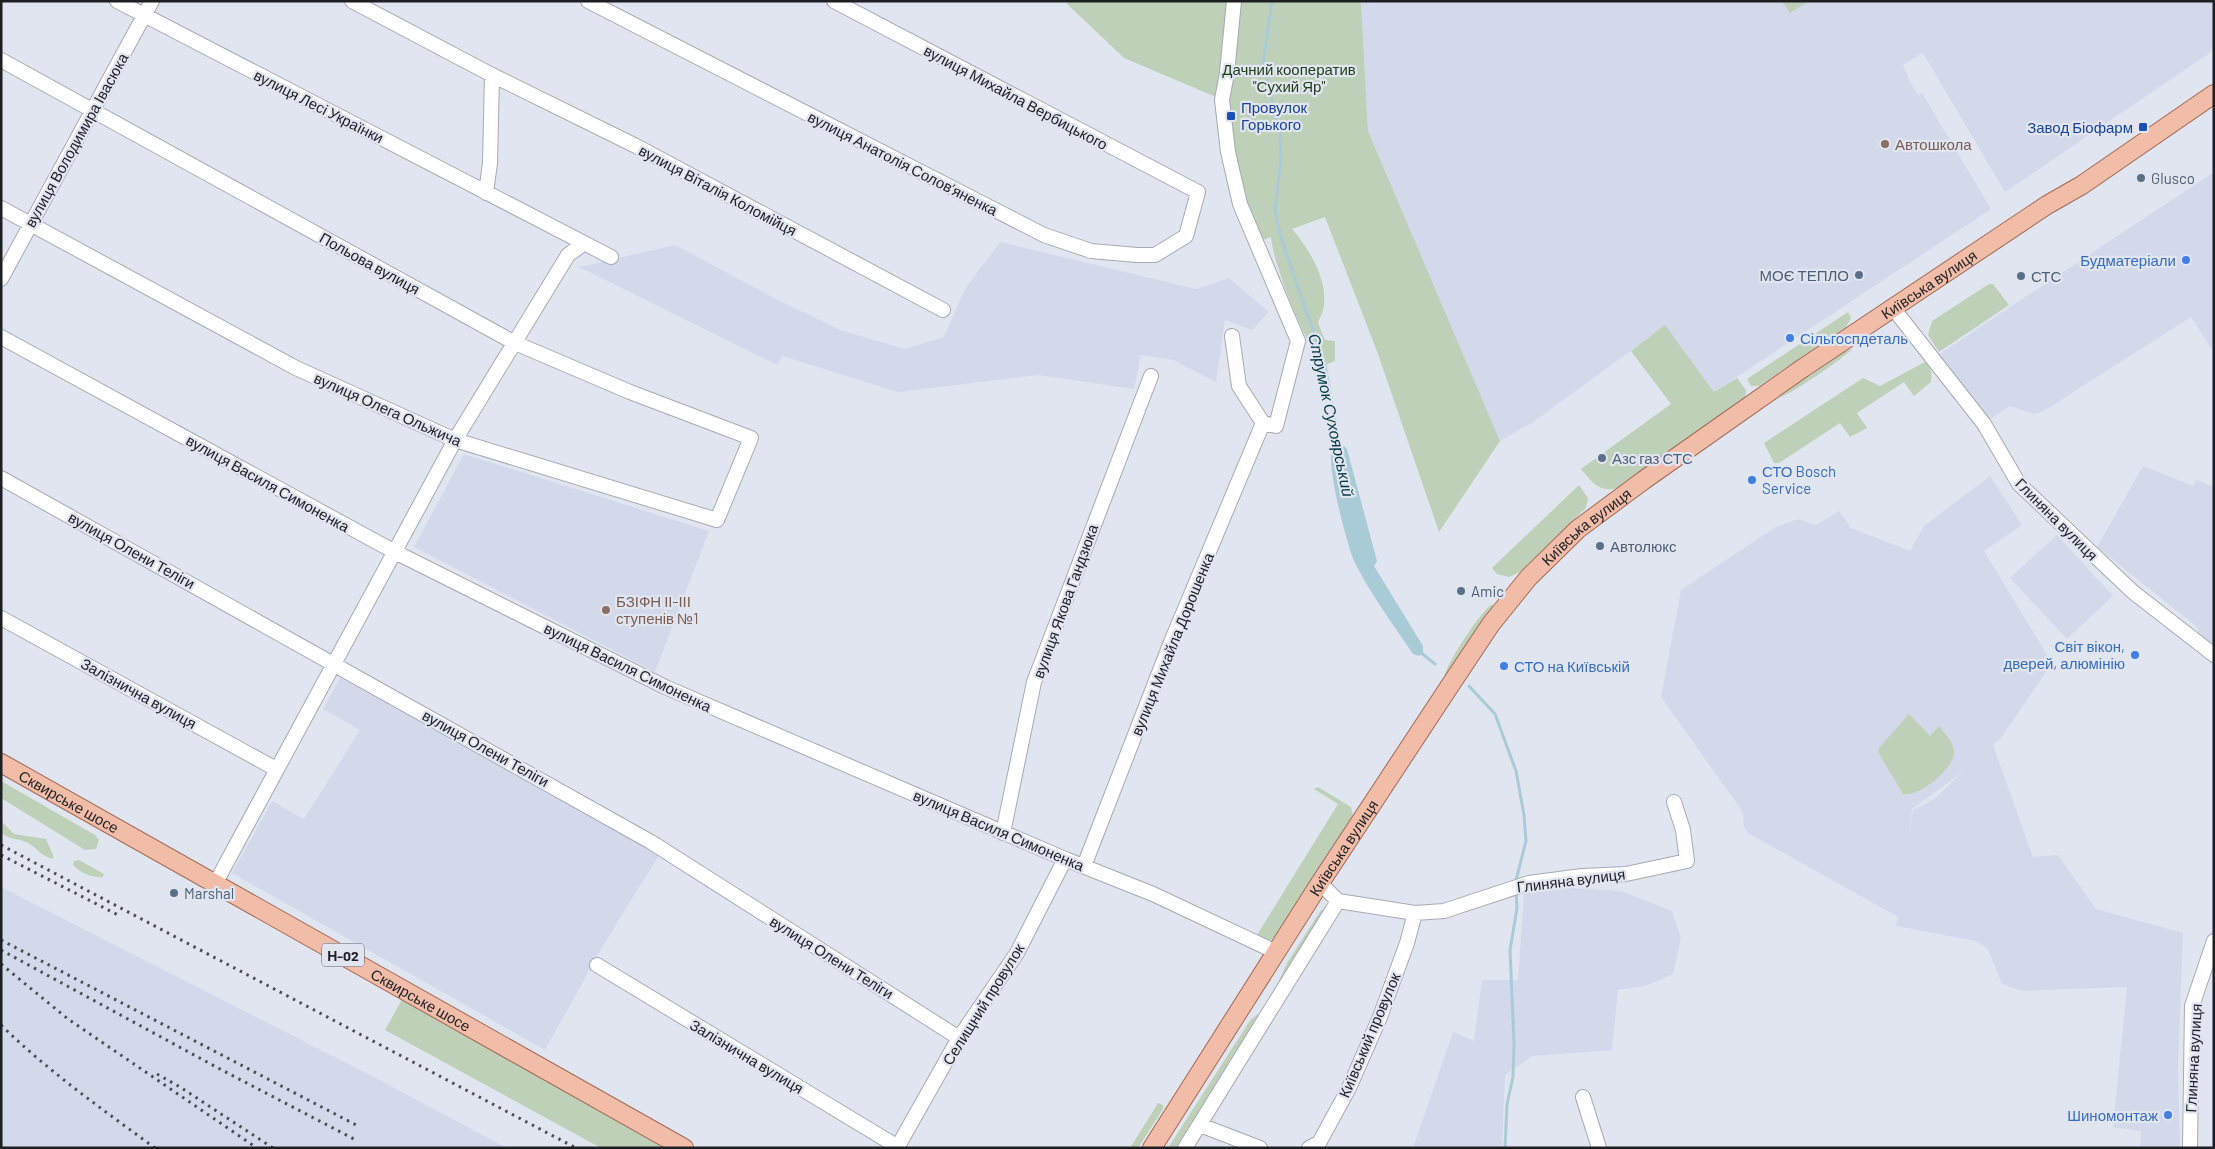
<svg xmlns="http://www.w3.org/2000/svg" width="2215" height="1149" viewBox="0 0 2215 1149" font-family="Barlow,sans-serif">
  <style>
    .built { fill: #d3d9eb; fill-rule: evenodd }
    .green { fill: #bfd0b9 }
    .water { fill: #a9cbd7 }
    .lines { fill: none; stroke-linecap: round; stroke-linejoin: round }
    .stream { stroke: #a9cbd7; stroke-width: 3 }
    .minor-casing { stroke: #a6aab4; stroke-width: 16 }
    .major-casing { stroke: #a16954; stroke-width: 20 }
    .minor { stroke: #fff; stroke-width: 14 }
    .major { stroke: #f1bda8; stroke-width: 18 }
    .rail { stroke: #4d4f55; stroke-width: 3; stroke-dasharray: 2.5 5; stroke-linecap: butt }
    .transit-dot { fill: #1a4fb4; stroke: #e1e5f0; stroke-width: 2 }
    .education-dot { fill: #8d6e63; stroke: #e1e5f0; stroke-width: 2 }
    .service-dot { fill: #5c6f8a; stroke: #e1e5f0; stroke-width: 2 }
    .shop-dot { fill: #3f7fe0; stroke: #e1e5f0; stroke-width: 2 }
    .labels { text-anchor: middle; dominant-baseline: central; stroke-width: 4.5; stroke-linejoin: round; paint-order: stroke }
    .shield { fill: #e1e5f0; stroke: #585a60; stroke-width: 1 }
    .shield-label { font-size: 14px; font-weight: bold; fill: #1e1f23 }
    .park-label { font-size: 15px; fill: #1f3b15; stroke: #e1e5f0 }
    .street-label { font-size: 15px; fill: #1e1f23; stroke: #e1e5f0 }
    .transit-label { font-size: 15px; fill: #164399; stroke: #e1e5f0; text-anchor: start }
    .education-label { font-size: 15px; fill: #785e54; stroke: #e1e5f0; text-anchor: start }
    .service-label { font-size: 15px; fill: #4e5e75; stroke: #e1e5f0; text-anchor: start }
    .shop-label { font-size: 15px; fill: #366cbe; stroke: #e1e5f0; text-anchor: end }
    .water-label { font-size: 16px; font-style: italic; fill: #023846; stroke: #e1e5f0 }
  </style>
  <rect width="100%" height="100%" fill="#e1e5f0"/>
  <path class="built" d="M 1361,1 L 1375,3 L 1376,1 L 2214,1 L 2214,50 L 2005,192 L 1923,53 L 1903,65 L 1909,80 L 1918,95 L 1922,93 L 1991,209 L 1714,392 L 1665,326 L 1533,422 L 1500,441 L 1368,131 Z
    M 2214,172 L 2214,353 L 2191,317 L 2045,410 L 2035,414 L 2010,406 L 1987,421 L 1938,355 Z
    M 1000,242 L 1196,289 L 1229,278 L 1269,312 L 1252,330 L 1225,320 L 1216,382 L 1173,360 L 1141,355 L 1134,389 L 1038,375 L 898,392 L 782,356 L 777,365 L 579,267 L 675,245 L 776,299 L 840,330 L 905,349 L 944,337 L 965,289 Z
    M 464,454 L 709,531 L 655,672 L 414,547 Z
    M 2143,466 L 2194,486 L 2196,480 L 2214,487 L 2214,648 L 2202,640 L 2196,626 L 2097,547 Z
    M 1990,476 L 2022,525 L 1984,551 L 2052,663 L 2001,738 L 1993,745 L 2033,857 L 2058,855 L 2096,909 L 2183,933 L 2178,1068 L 2180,1148 L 2140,1148 L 2141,1131 L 2113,1127 L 2127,987 L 2022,991 L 2002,984 L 1988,949 L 1976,941 L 1896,926 L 1898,917 L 1748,833 L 1744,827 L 1743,813 L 1740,808 L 1661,697 L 1681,590 L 1776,527 L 1798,519 L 1816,525 L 1839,511 L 1851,528 L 1910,551 L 1924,526 ZM 1964,771 L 1933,800 L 1913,810 L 1909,837 L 1912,809 Z
    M 2057,535 L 2113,596 L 2067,639 L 2010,578 Z
    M 343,673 L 661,852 L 604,944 L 545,1050 L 232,873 L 272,801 L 304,819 L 360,730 L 323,709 Z
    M 1540,886 L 1621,891 L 1672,911 L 1681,938 L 1673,974 L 1645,986 L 1618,990 L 1612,1050 L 1532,1056 L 1505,1075 L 1502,1148 L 1413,1148 L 1453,1032 L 1474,1041 L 1482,980 L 1518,980 L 1524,894 Z
    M 1,887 L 370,1075 L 507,1148 L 1,1148 Z"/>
  <path class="green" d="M 1068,1 L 1361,1 L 1368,131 L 1500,441 L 1439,532 L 1378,354 L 1325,217 L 1292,229 C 1308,247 1327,278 1324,304 C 1324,310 1320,317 1318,323 L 1325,340 L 1335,341 L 1335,361 L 1325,365 C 1307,351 1272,261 1271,237 L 1249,245 L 1235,205 L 1216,97 L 1124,58 L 1067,4 Z
    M 1782,1 L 1809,1 L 1790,13 Z
    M 1989,284 L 1993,284 L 2009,305 L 1939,352 L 1928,335 L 1932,321 Z
    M 1848,312 L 1851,318 L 1846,327 L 1759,386 L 1751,386 L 1747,379 Z
    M 1665,325 L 1714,392 L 1737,378 L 1746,390 L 1745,398 L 1617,488 C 1599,493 1592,482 1581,469 L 1671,404 L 1631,351 Z
    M 1852,349 C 1847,356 1786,398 1778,398 L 1845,351 Z
    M 1925,362 C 1932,368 1932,373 1931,382 L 1914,396 L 1904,382 L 1857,413 L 1867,428 L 1850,437 L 1840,423 L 1779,463 L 1774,463 L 1764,443 L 1863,378 L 1880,386 Z
    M 1579,485 L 1588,498 L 1586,508 L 1520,572 L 1509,577 L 1497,574 L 1492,568 Z
    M 1492,604 L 1494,607 L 1444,680 C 1443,668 1481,611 1492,604 Z
    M 1909,714 L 1930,736 L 1939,726 C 1946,735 1955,743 1954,754 C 1952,770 1919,797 1903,794 L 1878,752 L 1879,748 Z
    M 1,781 L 95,835 L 99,840 L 96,849 L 85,850 L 1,798 Z
    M 1318,787 L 1351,807 L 1353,816 L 1278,936 L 1266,942 L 1257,935 L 1338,804 L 1314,789 Z
    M 1,821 L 14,834 L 46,839 L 53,855 L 53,859 C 42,857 37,848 28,843 C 19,838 8,840 1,832 Z
    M 79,860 L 104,874 L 103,877 C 93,878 80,873 73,865 L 74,861 Z
    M 1321,910 L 1325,910 L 1326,914 L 1278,989 L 1277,985 L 1287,963 Z
    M 402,999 L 664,1148 L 601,1148 L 385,1030 Z
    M 1258,1014 L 1260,1018 L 1178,1148 L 1168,1148 L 1251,1019 Z
    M 1158,1103 L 1163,1105 L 1163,1109 L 1138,1148 L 1130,1148 Z"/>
  <path class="water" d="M 1344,446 L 1347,449 L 1377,561 L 1374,566 L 1423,646 L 1423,653 L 1419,656 L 1413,654 C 1393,624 1371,595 1355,563 C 1348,549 1324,459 1333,449 Z"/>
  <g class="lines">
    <path class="stream" d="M 1272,1 L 1263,64 L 1280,134 L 1281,159 L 1275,211 L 1281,238 L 1325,365 L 1340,448
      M 1420,652 L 1435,664
      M 1469,686 L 1495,714 L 1516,771 L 1524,815 L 1526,841 L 1515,884
      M 1505,1148 L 1507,1104 L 1513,1077 L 1514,1043 L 1510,950 L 1517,908 L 1516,890"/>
    <defs>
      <path id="minor" d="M 117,1 L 611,257
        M 352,1 L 492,75 L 636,146 L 943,310
        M 588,1 L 1044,235 L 1091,251 L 1137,255 L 1155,255 L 1186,236 L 1198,192 L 834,1
        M 1,60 L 515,343 L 630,392 L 751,438 L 717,520 L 455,440 L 296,368 L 1,208
        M 486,193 L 490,163 L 492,75
        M 1,279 L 152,1
        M 1893,308 L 1984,424 L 2019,484 L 2133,592 L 2214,655
        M 1232,336 L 1239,386 L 1263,423 L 1276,426 L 1298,341 L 1240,204 L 1228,152 L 1222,100 L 1227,73 L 1234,1
        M 1,337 L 395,552 L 665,687 L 1065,859 L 1153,894 L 1276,952
        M 1,478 L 651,842 L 959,1038
        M 1,618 L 276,769
        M 1003,833 L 1034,682 L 1151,376
        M 1084,866 L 1171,642 L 1263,423
        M 1320,883 L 1338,901
        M 215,884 L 455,440 L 568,255 L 583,244
        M 1338,901 L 1415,913 L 1444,911 L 1529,883 L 1582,876 L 1626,874 L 1687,861 L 1683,830 L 1674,802
        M 597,965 L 898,1147
        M 1583,1097 L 1599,1148
        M 1200,1125 L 1260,1148
        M 897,1148 L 959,1038 L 1017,953 L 1065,859
        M 1185,1148 L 1338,901
        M 1309,1148 L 1319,1143 L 1349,1088 L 1380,1017 L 1407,943 L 1415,913
        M 2190,1148 L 2192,1006 L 2214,941"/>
      <g id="major">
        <path id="s1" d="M 1,763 L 684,1148"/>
        <path id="s2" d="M 1152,1148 L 1320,883 L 1451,684 L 1491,624 L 1529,577 L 1578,529 L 1644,480 L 1803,368 L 2047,205 L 2082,185 L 2214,94"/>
      </g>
    </defs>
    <use href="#minor" class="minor-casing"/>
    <use href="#major" class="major-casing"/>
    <use href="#minor" class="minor"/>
    <use href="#major" class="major"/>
    <path class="rail" d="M 1,845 L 576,1148
      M 1,855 L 120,916
      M 1,940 L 360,1127
      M 1,950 L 218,1068 L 354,1139
      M 1,964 L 68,1019 L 257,1148
      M 1,1025 C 49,1072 102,1109 155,1148
      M 157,1074 L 180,1087 L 273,1148"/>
  </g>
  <g class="transit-dot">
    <rect x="1226" y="111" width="10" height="10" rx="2.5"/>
    <rect x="2138" y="122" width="10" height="10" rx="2.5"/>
  </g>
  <g class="education-dot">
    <circle cx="1885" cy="144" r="5"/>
    <circle cx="606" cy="610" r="5"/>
  </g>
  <g class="service-dot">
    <circle cx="2141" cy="178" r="5"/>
    <circle cx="1859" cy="275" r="5"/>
    <circle cx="2021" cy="276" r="5"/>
    <circle cx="1602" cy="458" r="5"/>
    <circle cx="1600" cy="546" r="5"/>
    <circle cx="1461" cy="591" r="5"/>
    <circle cx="174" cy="893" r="5"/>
  </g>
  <g class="shop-dot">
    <circle cx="2186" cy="260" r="5"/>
    <circle cx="1790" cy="338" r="5"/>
    <circle cx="1752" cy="480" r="5"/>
    <circle cx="2135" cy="655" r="5"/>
    <circle cx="1504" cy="666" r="5"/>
    <circle cx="2168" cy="1115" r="5"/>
  </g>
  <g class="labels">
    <rect class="shield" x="322" y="943.5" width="42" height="23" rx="4"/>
    <g class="shield-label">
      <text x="343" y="955">Н-02</text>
    </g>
    <g class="park-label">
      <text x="1289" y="69">Дачний кооператив<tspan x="1289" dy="17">"Сухий Яр"</tspan></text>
    </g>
    <g class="street-label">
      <text transform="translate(1016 97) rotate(28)">вулиця Михайла Вербицького</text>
      <text transform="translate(319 106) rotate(27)">вулиця Лесі Українки</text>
      <text transform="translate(76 140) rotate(-61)">вулиця Володимира Івасюка</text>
      <text transform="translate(903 163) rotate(27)">вулиця Анатолія Соловʼяненка</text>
      <text transform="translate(718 190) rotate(28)">вулиця Віталія Коломійця</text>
      <text transform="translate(370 263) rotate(29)">Польова вулиця</text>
      <text stroke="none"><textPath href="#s2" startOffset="1181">Київська вулиця</textPath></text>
      <text transform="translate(388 409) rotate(24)">вулиця Олега Ольжича</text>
      <text transform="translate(268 483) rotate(29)">вулиця Василя Симоненка</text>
      <text transform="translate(2057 519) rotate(45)">Глиняна вулиця</text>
      <text stroke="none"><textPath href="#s2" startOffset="761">Київська вулиця</textPath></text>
      <text transform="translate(132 550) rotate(29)">вулиця Олени Теліги</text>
      <text transform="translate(1065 601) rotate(-70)">вулиця Якова Гандзюка</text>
      <text transform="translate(1172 644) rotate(-68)">вулиця Михайла Дорошенка</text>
      <text transform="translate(628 667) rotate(26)">вулиця Василя Симоненка</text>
      <text transform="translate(139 693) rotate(29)">Залізнична вулиця</text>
      <text transform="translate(486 748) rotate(29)">вулиця Олени Теліги</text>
      <text stroke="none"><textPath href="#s1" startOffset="78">Сквирське шосе</textPath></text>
      <text transform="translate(999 830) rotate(23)">вулиця Василя Симоненка</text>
      <text stroke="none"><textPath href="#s2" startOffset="356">Київська вулиця</textPath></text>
      <text transform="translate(1571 880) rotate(-7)">Глиняна вулиця</text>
      <text transform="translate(832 957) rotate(32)">вулиця Олени Теліги</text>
      <text stroke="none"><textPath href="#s1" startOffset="482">Сквирське шосе</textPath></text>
      <text transform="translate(983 1004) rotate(-58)">Селищний провулок</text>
      <text transform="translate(1369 1035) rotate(-67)">Київський провулок</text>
      <text transform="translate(747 1056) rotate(31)">Залізнична вулиця</text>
      <text transform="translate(2193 1058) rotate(-87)">Глиняна вулиця</text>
    </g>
    <g class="transit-label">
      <text x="1241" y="107">Провулок<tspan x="1241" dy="17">Горького</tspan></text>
      <text x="2133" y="127" text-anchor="end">Завод Біофарм</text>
    </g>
    <g class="education-label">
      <text x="1895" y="144">Автошкола</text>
      <text x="616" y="601">БЗІФН ІІ-ІІІ<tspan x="616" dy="17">ступенів №1</tspan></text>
    </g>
    <g class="service-label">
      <text x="2151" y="178">Glusco</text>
      <text x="1849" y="275" text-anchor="end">МОЄ ТЕПЛО</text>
      <text x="2031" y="276">СТС</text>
      <text x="1612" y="458">Азс газ СТС</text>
      <text x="1610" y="546">Автолюкс</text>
      <text x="1471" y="591">Amic</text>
      <text x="184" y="893">Marshal</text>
    </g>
    <g class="shop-label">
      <text x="2176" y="260">Будматеріали</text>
      <text x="1800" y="338" text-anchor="start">Сільгоспдеталь</text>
      <text x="1762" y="471" text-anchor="start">СТО Bosch<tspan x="1762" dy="17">Service</tspan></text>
      <text x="2125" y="646">Світ вікон,<tspan x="2125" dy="17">дверей, алюмінію</tspan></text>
      <text x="1514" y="666" text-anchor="start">СТО на Київській</text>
      <text x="2158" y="1115">Шиномонтаж</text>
    </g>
    <g class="water-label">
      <text transform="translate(1332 415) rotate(78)">Струмок Сухоярський</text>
    </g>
  </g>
  <rect width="2215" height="1149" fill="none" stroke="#1e1f23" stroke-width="5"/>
</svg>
